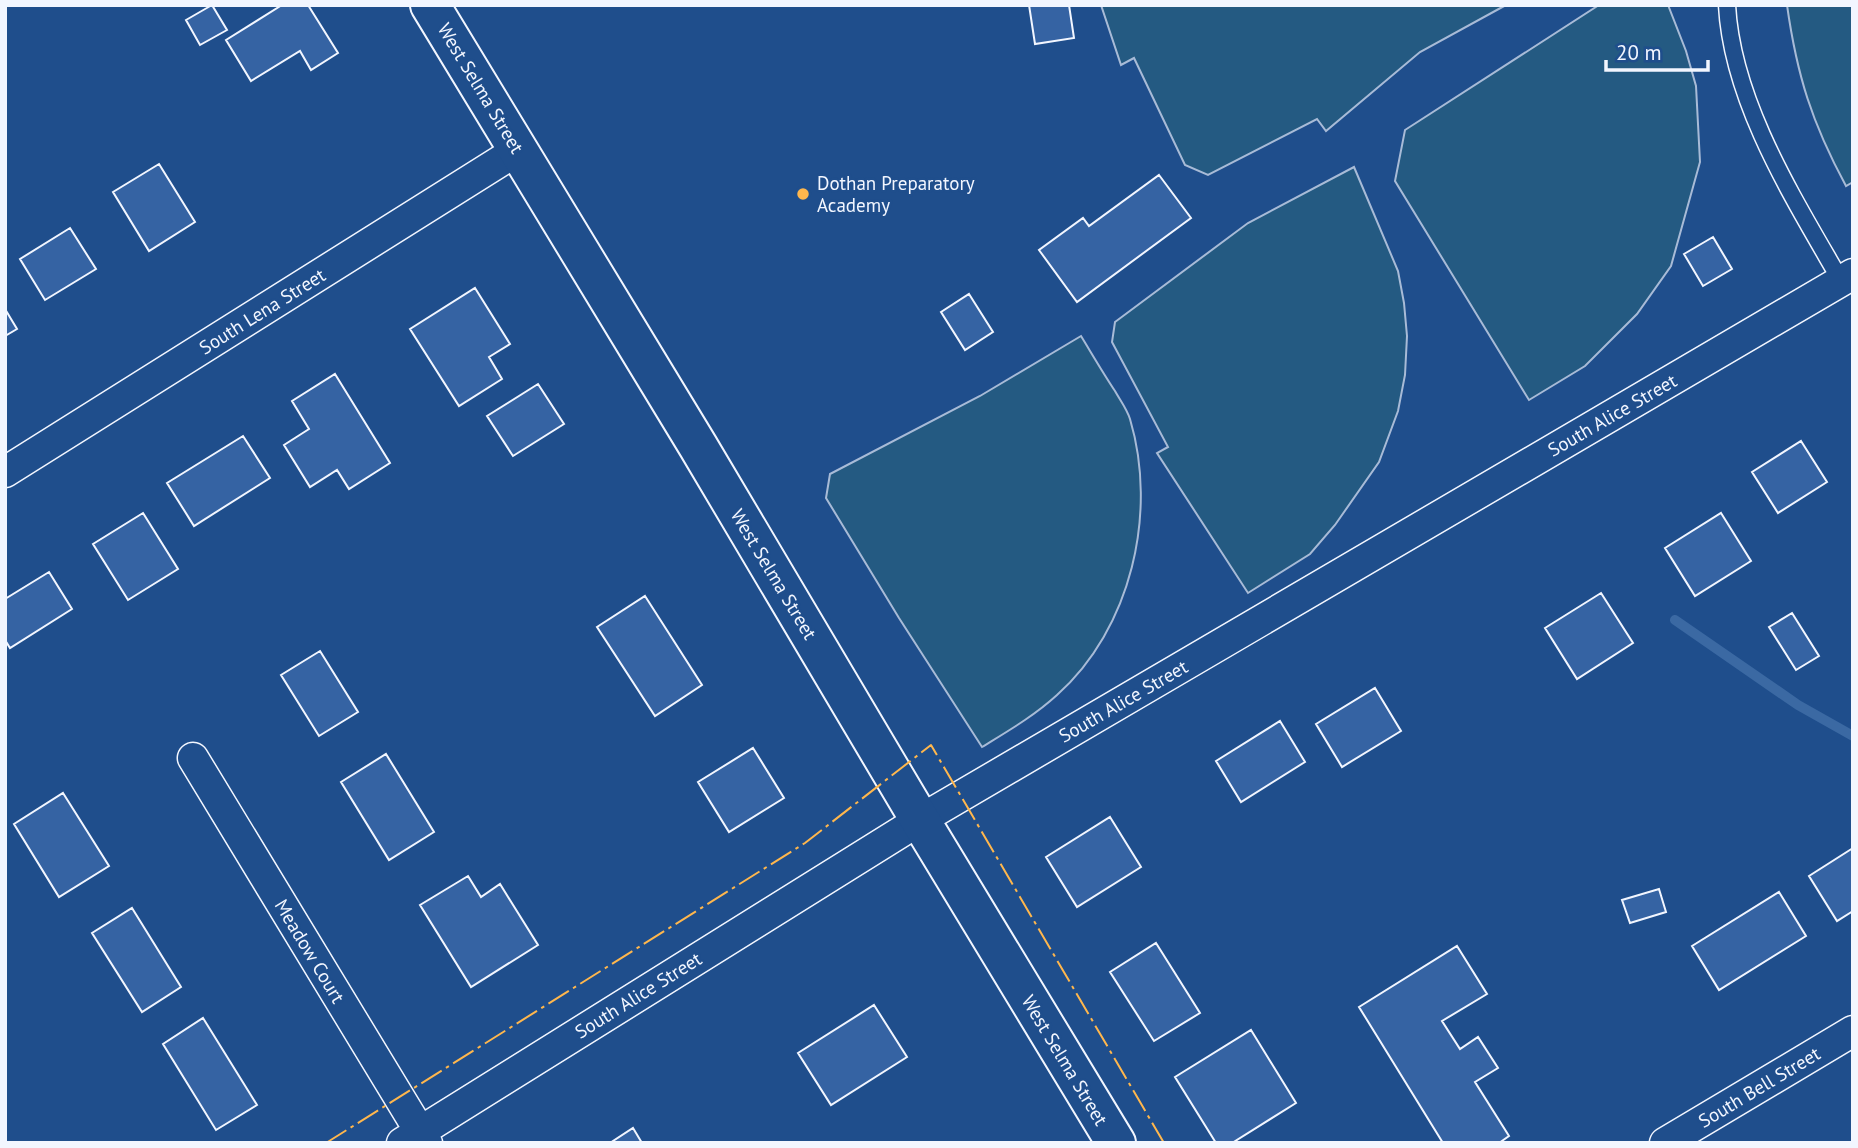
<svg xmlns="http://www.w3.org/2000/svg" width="1858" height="1148" viewBox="0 0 1858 1148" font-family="'PT Sans',sans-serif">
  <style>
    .green { fill: #245a82; stroke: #a8bbd7; stroke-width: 2 }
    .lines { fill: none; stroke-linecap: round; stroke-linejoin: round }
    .stream { stroke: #3b69a3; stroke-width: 10 }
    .building { fill: #3563a3; stroke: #f2f6ff; stroke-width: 2 }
    .lane-casing { stroke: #f2f6ff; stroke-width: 19 }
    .street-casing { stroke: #f2f6ff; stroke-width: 33 }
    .secondary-casing { stroke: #f2f6ff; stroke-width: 42 }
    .lane { stroke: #1f4e8c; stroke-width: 16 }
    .street { stroke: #1f4e8c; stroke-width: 30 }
    .secondary { stroke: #1f4e8c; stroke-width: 38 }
    .power { stroke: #ffb74d; stroke-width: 2; stroke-dasharray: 24 5 3.5 5; stroke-linecap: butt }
    .poi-dot { fill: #ffb74d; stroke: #1f4e8c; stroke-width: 2.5 }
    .labels { text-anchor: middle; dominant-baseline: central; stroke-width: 5; stroke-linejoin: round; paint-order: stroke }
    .street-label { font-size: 19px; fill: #f2f6ff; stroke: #1f4e8c }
    .poi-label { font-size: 19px; fill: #f2f6ff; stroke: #1f4e8c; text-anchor: start }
  </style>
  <rect width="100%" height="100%" fill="#1f4e8c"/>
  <path class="green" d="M 1101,5 L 1506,5 L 1420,52 L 1326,131 L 1317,119 L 1208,175 L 1185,165 L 1134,58 L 1121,65 Z
    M 1599,5 L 1668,5 L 1686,51 L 1696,86 L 1700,162 L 1671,266 L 1637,314 L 1585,366 L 1529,400 L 1395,181 L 1405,130 Z
    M 1787,5 L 1853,5 L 1853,182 L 1846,186 C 1812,123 1797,76 1787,5 Z
    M 1354,167 L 1398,271 L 1404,303 L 1407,336 L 1405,375 L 1398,411 L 1379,462 L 1335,525 L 1310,554 L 1248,593 L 1157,453 L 1168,447 L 1112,342 L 1115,322 L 1248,223 Z
    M 1081,336 C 1092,354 1103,373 1115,391 C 1120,400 1127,409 1130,419 C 1158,513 1131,629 1057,695 C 1034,716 1008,731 982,747 L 899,618 L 826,498 L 830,474 L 980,396 Z"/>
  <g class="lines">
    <path class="stream" d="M 1675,620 L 1798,705 L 1853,736"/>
  </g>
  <path class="building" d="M 212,5 L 227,30 L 200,45 L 186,20 Z
    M 282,5 L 308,5 L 338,53 L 311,70 L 300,51 L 251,81 L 226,40 Z
    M 1029,5 L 1069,5 L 1074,38 L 1035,44 Z
    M 159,164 L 195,222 L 149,251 L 113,192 Z
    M 1159,175 L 1191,218 L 1077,302 L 1039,250 L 1083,218 L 1089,226 Z
    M 70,228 L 96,269 L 45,300 L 20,259 Z
    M 1713,237 L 1732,269 L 1703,286 L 1684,254 Z
    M 475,288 L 510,344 L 489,357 L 502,379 L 459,406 L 410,329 Z
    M 969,294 L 993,332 L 965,350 L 941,312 Z
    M 5,309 L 17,329 L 5,336 Z
    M 335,374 L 390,463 L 349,489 L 337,470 L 310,487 L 284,445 L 309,429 L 292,401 Z
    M 538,384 L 564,424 L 513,456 L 487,416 Z
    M 243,436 L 270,478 L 194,526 L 167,483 Z
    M 1801,441 L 1827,482 L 1778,513 L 1752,472 Z
    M 143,513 L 178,569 L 128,600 L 93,544 Z
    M 1721,513 L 1751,561 L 1695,596 L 1665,548 Z
    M 49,572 L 72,609 L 10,648 L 5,640 L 5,599 Z
    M 1601,593 L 1633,643 L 1577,679 L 1545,628 Z
    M 645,596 L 702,685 L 655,716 L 597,627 Z
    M 1792,613 L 1819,656 L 1796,670 L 1769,627 Z
    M 320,651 L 358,712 L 319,736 L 281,675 Z
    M 1375,688 L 1401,731 L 1342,767 L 1316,724 Z
    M 1280,721 L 1305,762 L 1241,802 L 1216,761 Z
    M 753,748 L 784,798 L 729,832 L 698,782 Z
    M 386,754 L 434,832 L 389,860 L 341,782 Z
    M 63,793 L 109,866 L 59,897 L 14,824 Z
    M 1110,817 L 1141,867 L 1077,907 L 1046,857 Z
    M 1853,848 L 1853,911 L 1837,921 L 1809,876 Z
    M 468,876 L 481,897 L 500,884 L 538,945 L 471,987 L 420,905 Z
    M 1659,889 L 1666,912 L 1630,923 L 1622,900 Z
    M 1779,892 L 1806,936 L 1719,990 L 1692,946 Z
    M 132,908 L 181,987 L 142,1012 L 92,933 Z
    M 1156,943 L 1200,1013 L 1154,1041 L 1110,972 Z
    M 1457,946 L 1487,994 L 1442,1021 L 1460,1049 L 1478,1037 L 1498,1068 L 1475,1082 L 1509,1136 L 1499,1143 L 1443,1143 L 1359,1007 Z
    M 874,1005 L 907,1057 L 831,1105 L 798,1053 Z
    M 203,1018 L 257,1105 L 216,1130 L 163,1044 Z
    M 1251,1030 L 1296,1103 L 1232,1143 L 1216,1143 L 1175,1077 Z
    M 633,1128 L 642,1143 L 610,1143 Z"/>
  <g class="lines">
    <defs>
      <path id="lane" d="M 1727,5 C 1732,102 1794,199 1841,281"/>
      <path id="street" d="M 5,472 L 518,150
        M 193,758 L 427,1143
        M 402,1143 L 920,820 L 1853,274
        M 1665,1143 L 1853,1031"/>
      <path id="secondary" d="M 430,5 L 698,446 L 920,820 L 1116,1143"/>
    </defs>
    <use href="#lane" class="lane-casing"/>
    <use href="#street" class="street-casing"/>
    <use href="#secondary" class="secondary-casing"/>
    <use href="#lane" class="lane"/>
    <use href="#street" class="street"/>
    <use href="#secondary" class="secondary"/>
    <path class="power" d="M 326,1143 L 805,843 L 931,745 L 1164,1143"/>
  </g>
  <circle class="poi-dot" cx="803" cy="194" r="7"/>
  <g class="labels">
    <g class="street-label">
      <text transform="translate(481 88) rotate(59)">West Selma Street</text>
      <text transform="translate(262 311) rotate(-32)">South Lena Street</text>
      <text transform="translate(1612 415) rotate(-30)">South Alice Street</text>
      <text transform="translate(774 574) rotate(59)">West Selma Street</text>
      <text transform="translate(1123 701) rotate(-30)">South Alice Street</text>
      <text transform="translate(310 951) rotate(59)">Meadow Court</text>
      <text transform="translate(638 995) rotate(-32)">South Alice Street</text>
      <text transform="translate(1065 1060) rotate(59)">West Selma Street</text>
      <text transform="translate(1759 1087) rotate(-31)">South Bell Street</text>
    </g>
    <g class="poi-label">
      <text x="817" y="183">Dothan Preparatory<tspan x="817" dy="22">Academy</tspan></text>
    </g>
  </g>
  <rect width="1858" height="1148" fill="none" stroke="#f2f6ff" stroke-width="14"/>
  <path d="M1606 60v10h102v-10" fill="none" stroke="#f2f6ff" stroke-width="3.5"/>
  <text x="1616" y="60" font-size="21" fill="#f2f6ff" stroke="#1f4e8c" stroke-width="5" paint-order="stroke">20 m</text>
</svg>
